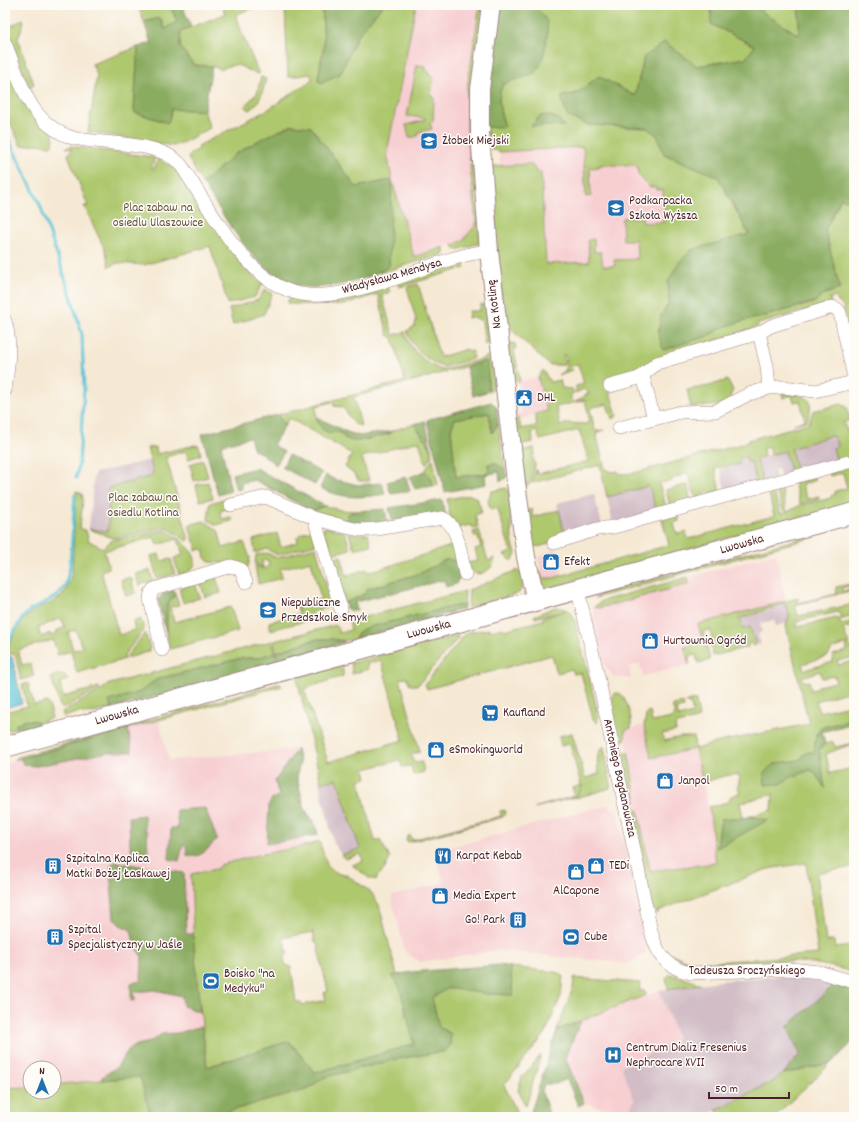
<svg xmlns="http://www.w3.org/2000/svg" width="859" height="1122" viewBox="0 0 859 1122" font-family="Dekko,sans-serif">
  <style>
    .built { fill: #f7cfd1 }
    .industrial { fill: #d2bdc6 }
    .green { fill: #aec86e; stroke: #7c744c; fill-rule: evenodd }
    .forest { fill: #8aac61; stroke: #6a6646 }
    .water { fill: #5bc5d7; stroke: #527281 }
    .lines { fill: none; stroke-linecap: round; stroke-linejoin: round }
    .stream { stroke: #5bc5d7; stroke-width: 3 }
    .street-casing { stroke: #a08480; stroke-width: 14 }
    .secondary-casing { stroke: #a08480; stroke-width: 20 }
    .primary-casing { stroke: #a08480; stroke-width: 22 }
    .street { stroke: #fff; stroke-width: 13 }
    .secondary { stroke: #fff; stroke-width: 18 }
    .primary { stroke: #fff; stroke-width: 20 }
    .labels { text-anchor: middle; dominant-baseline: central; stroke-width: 3; stroke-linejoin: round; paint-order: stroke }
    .poi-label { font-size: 13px; fill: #4a1f2b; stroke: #fdfcf7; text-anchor: start }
    .park-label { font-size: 13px; fill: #68523f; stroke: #fdfcf7 }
    .street-label { font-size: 13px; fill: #4a1f2b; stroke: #fdfcf7 }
  </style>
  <rect width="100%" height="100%" fill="#fdfcf7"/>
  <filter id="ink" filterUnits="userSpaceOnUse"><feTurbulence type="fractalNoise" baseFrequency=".025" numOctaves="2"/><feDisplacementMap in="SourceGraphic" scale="8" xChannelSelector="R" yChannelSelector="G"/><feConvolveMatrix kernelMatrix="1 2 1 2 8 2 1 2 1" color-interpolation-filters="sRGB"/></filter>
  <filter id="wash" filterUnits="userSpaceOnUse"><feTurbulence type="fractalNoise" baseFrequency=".012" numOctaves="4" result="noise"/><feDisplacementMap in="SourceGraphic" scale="16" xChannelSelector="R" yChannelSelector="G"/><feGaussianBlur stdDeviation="0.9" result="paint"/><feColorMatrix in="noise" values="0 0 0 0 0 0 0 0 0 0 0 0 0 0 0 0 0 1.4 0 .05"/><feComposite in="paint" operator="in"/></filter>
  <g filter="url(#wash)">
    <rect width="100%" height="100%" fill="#f6e9d4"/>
    <path class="built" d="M 416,5 L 480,5 L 467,89 L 467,129 L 476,225 L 462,241 L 414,257 L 392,180 L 387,153 Z
      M 658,138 L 664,154 L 718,177 L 749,235 L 679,262 L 510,282 L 499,169 L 501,140 Z
      M 533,378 L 538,378 L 547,411 L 512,422 L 511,415 L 522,413 L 518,395 L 521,393 L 521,390 L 517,382 Z
      M 556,548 L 562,575 L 553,578 L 542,578 L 538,558 Z
      M 776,553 L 786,601 L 698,624 L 703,643 L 685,647 L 689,665 L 643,676 L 640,664 L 629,667 L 631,678 L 615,678 L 603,663 L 593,614 L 594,607 L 597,603 Z
      M 159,720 L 169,760 L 297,749 L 275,781 L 285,814 L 304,838 L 305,843 L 310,845 L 258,855 L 220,865 L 191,912 L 194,955 L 207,1067 L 130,1078 L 54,1085 L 54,1068 L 30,1068 L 30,1087 L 5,1088 L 5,763 Z
      M 644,725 L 651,758 L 695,749 L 710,813 L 716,863 L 649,871 L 624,730 Z
      M 607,805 L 617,811 L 646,952 L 629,964 L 497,950 L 420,962 L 405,952 L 391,896 L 443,883 L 436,851 Z
      M 659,990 L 678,1041 L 621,1066 L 634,1099 L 628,1115 L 584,1103 L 565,1057 L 581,1021 Z"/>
    <path class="industrial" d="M 832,435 L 834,437 L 837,447 L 834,448 L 837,462 L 797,473 L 791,449 Z
      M 785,451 L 791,474 L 780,477 L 778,469 L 774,470 L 776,479 L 763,482 L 756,458 Z
      M 746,457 L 751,461 L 757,484 L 726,493 L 720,469 L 739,464 L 738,459 Z
      M 150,460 L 153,474 L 150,478 L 109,488 L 108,531 L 89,529 L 94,475 L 96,473 Z
      M 649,486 L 656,510 L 613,525 L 607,497 Z
      M 594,494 L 602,525 L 565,535 L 557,503 Z
      M 786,603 L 789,615 L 787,623 L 776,626 L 773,618 L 773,620 L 760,624 L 762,632 L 758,634 L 761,644 L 756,645 L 750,627 L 743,629 L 739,619 L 753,615 L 753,613 L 758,611 L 759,613 L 770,610 L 770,608 Z
      M 336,779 L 360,849 L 341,855 L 334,843 L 319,784 Z
      M 781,976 L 815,981 L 833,986 L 787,1027 L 800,1054 L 783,1074 L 774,1081 L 703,1117 L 630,1117 L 628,1115 L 634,1099 L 621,1066 L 678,1041 L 659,990 L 719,981 Z"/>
    <path class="green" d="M 138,5 L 170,5 L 177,22 L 165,29 L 160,18 L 144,22 Z
      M 222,5 L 257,5 L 257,7 L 236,14 L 243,36 L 259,74 C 243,71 239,58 221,70 L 216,67 L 194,65 L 180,47 L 181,31 L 225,14 Z
      M 383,5 L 416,5 L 387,153 L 392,180 L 414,257 L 444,247 L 444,254 L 379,273 L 389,266 L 391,180 L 356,187 L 311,127 L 292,125 L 261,139 L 237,153 L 202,183 L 188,158 L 191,153 L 199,149 L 198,146 L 267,110 L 312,80 L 311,74 L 288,77 L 285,7 L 322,6 L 324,44 L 318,78 L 340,74 L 357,36 Z
      M 480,5 L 484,5 L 475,160 L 470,161 L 467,129 L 467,89 Z
      M 534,5 L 711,5 L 711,24 L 755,46 L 746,58 L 697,66 L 644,57 L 635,96 L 599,76 L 577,93 L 561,97 L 588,125 L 647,128 L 657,135 L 664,154 L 718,177 L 749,235 L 691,250 L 668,282 L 669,303 L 661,316 L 708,336 L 721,328 L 745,320 L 758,318 L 814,303 L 824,294 L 840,289 L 825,230 L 841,198 L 854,204 L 854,356 L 843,306 L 838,302 L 836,297 L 830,298 L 831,303 L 758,324 L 757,327 L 662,358 L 610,392 L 617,416 L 612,419 L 607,404 L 590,408 L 595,431 L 604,430 L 596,433 L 605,469 L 613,472 L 617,471 L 621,474 L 634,473 L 749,442 L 748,440 L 809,423 L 813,411 L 841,404 L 847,407 L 850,420 L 844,422 L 846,430 L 852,429 L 854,456 L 837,462 L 833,448 L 837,447 L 835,437 L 832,437 L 831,435 L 826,437 L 791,449 L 797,473 L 791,474 L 785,451 L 771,455 L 769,446 L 763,448 L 764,456 L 756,459 L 763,482 L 757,484 L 751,461 L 747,462 L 746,457 L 739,458 L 740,464 L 715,468 L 720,492 L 718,491 L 699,496 L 700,500 L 696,499 L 688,473 L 672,479 L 672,481 L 659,483 L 666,507 L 656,510 L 649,486 L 607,497 L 600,465 L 532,483 L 536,469 L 537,474 L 589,461 L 579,430 L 540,440 L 537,431 L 532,432 L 533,442 L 519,445 L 513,420 L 519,419 L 521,429 L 537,426 L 535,414 L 547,411 L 538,378 L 543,370 L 550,382 L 560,380 L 562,388 L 572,389 L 574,393 L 570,396 L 574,403 L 589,393 L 584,389 L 576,393 L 576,386 L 584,384 L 578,364 L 571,366 L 572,370 L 558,375 L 566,370 L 565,367 L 568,365 L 565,355 L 563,355 L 565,365 L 549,365 L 514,332 L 503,319 L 491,168 L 494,166 L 531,164 L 537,172 L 541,172 L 546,264 L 589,262 L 588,240 L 594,239 L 594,252 L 601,252 L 603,266 L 615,266 L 614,260 L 637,259 L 636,240 L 623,240 L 622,218 L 642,217 L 643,223 L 664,222 L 663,190 L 657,190 L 656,187 L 649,187 L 638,174 L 637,165 L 599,165 L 599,167 L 590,168 L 591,196 L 586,197 L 583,147 L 499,152 L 490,148 L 486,127 L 505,126 C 500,112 496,98 503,84 L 515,79 L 536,7 ZM 585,400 L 589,418 L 587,424 L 568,423 L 560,426 L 556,407 Z
      M 751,5 L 797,5 L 799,12 L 799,36 Z
      M 23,19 L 24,22 L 18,39 L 34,84 L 30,88 L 8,32 L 10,27 Z
      M 138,47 L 134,112 L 168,123 L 172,109 L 204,111 L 210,128 L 184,142 L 173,146 L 88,132 L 97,75 L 92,64 Z
      M 5,60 L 53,134 L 54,140 L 51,146 L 36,144 L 21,146 L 5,111 Z
      M 417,65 L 426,66 L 426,71 L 430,72 L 430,76 L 434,76 L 431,96 L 434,97 L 433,121 L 430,123 L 432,129 L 418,132 L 418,136 L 409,138 L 406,125 L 425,120 L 425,118 L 407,116 Z
      M 261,77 L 266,79 C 263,91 260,104 249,110 L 245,106 L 257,93 Z
      M 71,146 L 152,157 L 155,158 L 151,168 L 154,169 L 158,159 L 170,166 L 171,164 L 173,165 L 246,270 L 263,283 L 255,297 L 228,304 L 210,246 L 144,265 L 117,263 L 109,267 L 106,252 L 84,206 L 88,206 L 68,155 L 72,149 L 66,148 Z
      M 470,164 L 474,164 L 480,243 L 456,250 L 453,245 L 462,241 L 476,225 Z
      M 463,262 L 465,268 L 399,287 L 397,282 Z
      M 418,284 L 440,357 L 467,349 L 469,352 L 472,351 L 473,356 L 472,359 L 443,367 C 426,361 412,347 407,331 L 415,326 L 416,320 L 407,287 Z
      M 387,285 L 390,292 L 382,295 L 393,335 L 405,332 C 409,349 425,364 442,370 L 486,358 L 486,356 L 492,359 L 494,390 L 489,391 L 486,361 L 354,397 L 361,426 L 354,424 L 343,407 L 334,406 L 333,402 L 316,406 C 316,418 318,427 329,433 L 338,432 L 343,434 L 344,438 L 358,441 L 390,434 L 392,431 L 414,424 L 431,448 L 432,456 L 426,464 L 419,441 L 362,457 L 369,481 L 359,481 L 355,475 L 345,467 L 352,454 L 289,418 L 285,425 L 277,415 L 405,381 L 393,338 L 388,335 L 378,294 L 343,305 L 288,304 L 288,300 L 291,298 L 306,301 Z
      M 265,289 L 272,294 L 264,314 L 233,325 L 229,309 L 258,300 Z
      M 481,304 L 487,308 L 490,341 L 485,345 L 482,321 L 474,317 L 468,318 L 469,311 L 479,311 Z
      M 512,343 L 515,344 L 516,349 L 514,350 L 520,381 L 517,382 L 512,376 L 508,345 Z
      M 727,380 L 733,390 L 730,396 L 731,400 L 722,405 L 691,407 L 687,390 L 709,386 Z
      M 782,393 C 805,396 817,394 807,421 L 794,424 L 805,420 L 800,401 L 794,402 L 792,395 L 783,398 Z
      M 489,413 L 492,433 L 498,423 L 505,469 L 495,463 L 488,464 L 489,473 L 456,477 L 451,429 L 455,419 Z
      M 195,445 L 199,446 L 201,455 L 188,459 L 186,451 L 166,457 L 189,540 L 187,541 L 166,527 L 113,538 L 89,529 L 108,531 L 109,488 L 152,476 L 153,472 L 147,448 L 156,447 L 157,454 Z
      M 534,448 L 535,454 L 532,455 L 535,465 L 530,484 L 522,487 L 521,451 Z
      M 432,459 L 433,459 L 438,485 L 433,486 L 431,477 L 425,471 Z
      M 203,460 L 208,477 L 194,481 L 190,464 Z
      M 854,465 L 853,503 L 548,588 L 541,584 L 538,573 L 541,573 L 542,578 L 553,578 L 669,545 L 662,519 L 673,516 L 679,518 L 679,521 L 674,523 L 677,534 L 686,532 L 688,539 L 774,516 L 769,493 L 769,490 L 772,489 L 781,514 L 784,513 L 775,488 L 781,487 L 787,512 L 799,506 L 831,498 L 831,496 L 835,494 L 835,491 L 847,488 L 843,473 L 830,476 L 829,473 Z
      M 814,477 L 815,480 L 802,485 L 807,499 L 819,496 L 819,499 L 800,504 L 794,483 Z
      M 208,482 L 213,498 L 200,501 L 196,485 Z
      M 685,485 L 688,485 L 690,500 L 670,506 L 666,490 Z
      M 507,488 L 510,496 L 512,540 L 516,554 L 512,561 L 504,555 L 511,552 L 497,507 L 490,510 L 488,500 L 492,491 Z
      M 76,491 L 82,494 L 83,499 L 80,528 L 86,531 L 89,541 L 103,548 L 112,540 L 164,530 C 182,537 215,566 179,575 L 174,558 L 183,555 L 178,539 L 157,545 L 154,537 L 104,551 L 109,568 L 101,571 L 119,635 L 135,630 L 133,621 L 141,619 L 144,630 L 124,655 L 125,659 L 77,673 L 71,651 L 58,655 L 53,640 L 18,650 L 22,665 L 30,663 L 34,676 L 21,680 L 15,654 L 6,654 C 11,642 16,627 25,618 C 45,599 64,609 72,573 ZM 61,618 L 65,627 L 56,631 L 57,633 L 51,636 L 50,633 L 41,637 L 38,628 ZM 76,630 L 82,648 L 73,650 L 68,632 Z
      M 470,495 L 477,498 L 482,512 L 475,515 L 478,527 L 473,528 L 471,525 L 457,528 L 450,518 L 447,499 Z
      M 228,498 L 230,508 L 220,511 L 222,519 L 231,517 L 232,521 L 216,525 L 208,520 L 210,503 Z
      M 325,506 L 340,510 L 355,511 L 348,515 L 349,521 L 311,511 Z
      M 532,509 L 533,517 L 559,510 L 565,535 C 555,538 542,551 532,545 L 525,511 Z
      M 204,521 L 218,530 L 223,548 L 244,542 L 250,558 L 248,568 L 244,565 L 210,562 L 205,558 L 203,549 L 196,550 L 196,542 L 194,542 L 189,525 Z
      M 326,527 L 345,532 L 350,549 L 332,554 L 327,537 L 324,538 L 323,529 Z
      M 312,530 L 316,544 L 277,555 L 267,549 L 255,553 L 253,540 L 277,533 L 281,547 L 298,542 L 297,537 L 300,536 L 300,534 Z
      M 479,530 L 488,561 L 495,558 C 493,568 486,574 476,574 L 469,569 L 467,563 L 478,561 L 475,549 L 481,547 L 477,536 L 475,537 L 473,532 Z
      M 349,533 L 368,534 L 371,545 L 354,549 Z
      M 809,536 L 807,539 L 595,598 L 604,592 Z
      M 454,545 L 457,561 L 429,568 L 421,573 L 367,589 L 364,594 L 345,603 L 332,558 L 341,556 L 347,577 L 347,575 L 367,569 L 368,572 L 389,566 L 390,568 L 389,566 Z
      M 316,547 L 332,606 L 312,612 L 313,619 L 271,630 L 269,622 L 299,614 L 297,606 L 321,599 L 311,561 L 280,569 L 282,578 L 258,584 L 255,565 L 263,569 L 269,566 L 268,560 L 262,561 L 263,568 L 255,563 L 256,555 L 267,553 L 277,558 Z
      M 159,554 L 161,561 L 171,559 L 175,574 L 157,579 L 151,556 Z
      M 150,570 L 153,581 L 139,585 L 135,574 Z
      M 515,571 L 521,571 L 523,585 L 519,593 L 468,608 L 469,590 Z
      M 131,577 L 135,593 L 126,596 L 121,580 Z
      M 216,577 L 221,593 L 205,597 L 200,582 Z
      M 688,577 L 689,584 L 599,608 L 594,607 L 602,601 Z
      M 195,583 L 200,598 L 183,603 L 179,588 Z
      M 854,583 L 854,585 L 842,588 L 843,591 L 854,588 L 854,590 L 795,605 L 798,616 L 854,604 L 854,616 L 839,620 L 841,624 L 854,621 L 854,626 L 843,629 L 850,647 L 854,648 L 854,657 L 837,661 L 838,665 L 854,661 L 854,690 L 816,701 L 819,712 L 854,704 L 854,718 L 821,728 L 816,735 L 814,752 L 792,763 L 780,784 L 792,777 L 810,770 L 814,772 L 824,786 L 819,749 L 825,744 L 833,742 L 835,747 L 854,743 L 826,754 L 830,773 L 854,768 L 854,867 L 817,873 L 826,941 L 834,941 L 835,948 L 851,946 L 852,953 L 854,953 L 854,973 C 829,964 802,961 776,961 C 743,961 699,975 672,954 L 687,961 L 703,963 L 818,954 L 806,863 L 768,869 L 658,911 L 658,914 L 652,907 L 634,813 L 638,809 L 650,871 L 716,863 L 709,807 L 728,802 L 731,796 L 740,793 L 738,786 L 740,776 C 734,771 712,780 703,783 L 695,749 L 651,758 L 644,725 L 647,712 L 650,711 L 652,722 L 672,718 L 675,715 L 672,705 L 683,703 L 684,707 L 676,709 L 679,717 L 693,713 L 691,705 L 685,702 L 696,700 L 699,718 L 675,725 L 676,731 L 662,734 L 664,741 L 681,737 L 694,737 L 695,749 L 723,741 L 809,724 L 786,626 L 789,615 L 785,603 L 739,619 L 743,629 L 750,627 L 756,645 L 753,646 L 751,643 L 748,643 L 748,647 L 713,656 L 709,640 L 712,639 L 710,630 L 703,631 L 710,660 L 698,663 L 696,655 L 689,656 L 689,665 L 684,647 L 703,643 L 698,624 L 798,598 L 798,603 L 837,594 L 836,587 ZM 838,612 L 841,617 L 797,627 L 797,621 ZM 846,644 L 847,651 L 833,655 L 833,662 L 804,670 L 802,664 L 828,656 L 832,649 ZM 820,671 L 822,678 L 835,676 L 836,682 L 818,686 L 816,689 L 811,690 L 809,681 L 804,682 L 802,677 ZM 773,794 L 772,810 L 747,817 L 755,817 L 717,848 L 721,819 L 743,817 L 740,803 Z
      M 465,591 L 464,605 L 451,607 L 365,628 L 359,632 L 355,639 C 343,643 332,637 318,639 C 305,641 290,648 276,652 L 274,641 L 336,625 L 339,633 L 351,630 L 349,621 Z
      M 175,594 L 179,605 L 170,607 L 174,622 L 231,607 L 238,631 L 170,649 L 167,636 L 167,606 Z
      M 555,607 L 566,609 L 573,615 L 590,680 L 598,715 L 597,723 L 593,719 L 581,673 L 574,674 L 572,669 L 557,673 L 552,655 L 427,689 L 425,684 L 467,632 L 490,629 L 491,631 L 503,628 L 504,630 L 543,620 L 543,618 L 565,611 L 535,618 L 534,616 Z
      M 145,633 L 150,648 L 148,652 L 127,658 L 126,657 Z
      M 457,635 L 458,638 L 418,685 L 410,685 L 407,678 L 400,679 L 420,752 L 411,754 L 414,763 L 422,762 L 424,772 L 413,775 L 411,766 L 402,767 L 400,760 L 365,769 L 367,778 L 359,780 L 375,841 L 380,840 L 390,858 L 384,870 L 377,877 L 377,880 L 369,878 L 352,865 L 363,861 L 361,854 L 345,859 L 341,855 L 360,849 L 337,779 L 321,783 L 297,678 L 340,666 L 343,670 L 343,676 L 304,689 L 328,762 L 403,740 L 381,660 L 367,664 L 368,669 L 352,674 L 351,663 Z
      M 272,641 L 275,652 L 258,658 L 242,658 L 157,679 L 140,692 L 110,701 L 111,709 L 87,714 L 79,712 L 64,717 L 62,712 L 103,689 L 106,685 Z
      M 60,674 L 65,675 L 69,680 L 60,682 L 63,697 L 99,687 L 99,689 L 61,709 L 51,677 Z
      M 28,683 L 34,705 L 47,702 L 51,710 L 51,718 L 39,723 L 31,720 L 16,724 L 16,728 L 5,731 L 5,712 L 27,706 L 22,685 Z
      M 277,684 L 280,684 L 282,686 L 14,760 L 18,757 Z
      M 619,693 L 622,695 C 628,705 632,716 631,728 L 625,730 L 625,740 L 619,739 L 616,735 L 610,702 L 613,694 Z
      M 572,733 L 585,778 L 599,774 C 597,764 595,754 604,746 L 611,784 L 610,788 L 576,798 L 583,785 L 576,797 L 534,808 L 574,796 L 573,788 L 581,785 L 570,744 L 561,746 L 559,736 Z
      M 628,751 L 636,799 L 630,798 L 629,795 L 621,758 L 622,755 Z
      M 504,810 L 505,813 L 503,817 L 410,842 L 406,841 L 407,837 L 410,835 L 412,840 L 501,816 L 500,811 Z
      M 319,841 L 328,867 L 339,874 L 347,875 L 371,892 L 379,905 L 397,975 L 393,976 L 400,987 L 414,1044 L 315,1073 L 289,1041 L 207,1067 L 194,955 L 191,874 L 217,869 L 220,865 L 258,855 L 310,845 ZM 313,932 L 315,942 L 319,946 L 318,949 L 328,991 L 324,993 L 326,1000 L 302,1005 L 301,1002 L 296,1002 L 291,967 L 285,964 L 284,958 L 288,953 L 283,938 Z
      M 510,967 L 555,972 L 561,974 L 563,976 L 561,996 L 545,1034 L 504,1085 L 519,1117 L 214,1117 L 214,1115 L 309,1089 L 322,1078 L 397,1059 L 446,1051 L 451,1034 L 439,1027 L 432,998 L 448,988 L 487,994 L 513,995 Z
      M 670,974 C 673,975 699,983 701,984 L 668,989 L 666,978 Z
      M 574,978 L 641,983 L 639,991 L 645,991 L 646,995 L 557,1030 L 573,988 Z
      M 541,1055 L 526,1106 L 518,1090 L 522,1077 Z
      M 831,1063 L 774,1117 L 721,1117 L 716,1110 L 774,1081 L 783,1074 Z
      M 140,1076 L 151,1117 L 5,1117 L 5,1088 L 30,1087 L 30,1092 L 54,1092 L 54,1085 Z"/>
    <path class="forest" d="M 170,5 L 182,5 L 191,26 L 181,31 L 180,47 L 194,65 L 212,66 L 204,111 L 172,109 L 168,123 L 134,112 L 138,47 L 151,43 L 144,22 L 160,18 L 165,29 L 177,22 Z
      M 257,5 L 383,5 L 357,36 L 340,74 L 320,83 L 318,79 L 324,44 L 322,6 L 257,7 Z
      M 498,5 L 534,5 C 538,11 545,15 547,22 C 549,33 544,65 535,72 C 526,78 513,80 503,84 C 496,98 500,112 505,127 L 486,127 L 485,109 Z
      M 711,5 L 751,5 L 799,35 L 799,12 L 797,5 L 854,5 L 854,204 L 841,198 L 825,230 L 840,289 L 824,294 L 814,302 L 758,318 L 745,320 L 721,328 L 708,336 L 663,350 L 658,333 L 661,316 L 669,303 L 668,282 L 679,262 L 691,250 L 749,234 L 718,177 L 664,154 L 657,135 L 647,128 L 588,125 L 567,116 L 561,97 L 577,93 L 599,76 L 635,96 L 644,57 L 665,42 L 697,66 L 746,58 L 755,46 L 711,24 Z
      M 544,115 C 553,116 559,117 564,126 L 531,126 L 539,117 Z
      M 292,125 L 311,127 L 356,187 L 392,180 L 389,266 C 375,276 355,282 338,285 C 324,287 309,289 295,285 C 253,272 226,217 202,183 L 237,153 L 261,139 Z
      M 487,361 L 489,391 L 473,396 L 466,367 Z
      M 491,402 L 497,407 L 498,423 L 492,433 L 489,413 L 455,419 L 451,429 L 456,477 L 489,473 L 488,464 L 495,463 L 505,469 L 507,477 L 500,482 L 499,472 L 485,475 L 486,484 L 445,492 L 427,420 Z
      M 277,415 L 285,425 L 273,445 L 284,452 L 276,465 L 261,453 L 254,450 L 250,437 L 221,445 L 231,491 L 218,495 L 202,434 Z
      M 316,417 L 347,432 L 360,436 L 392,431 L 390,433 C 378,436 348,449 343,434 L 338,432 L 329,433 L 322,429 Z
      M 425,421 L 431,448 L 414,424 Z
      M 289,455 L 322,473 L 315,485 L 282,467 Z
      M 256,468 L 325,506 L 311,511 L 255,480 L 241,483 L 242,489 L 236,490 L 232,474 Z
      M 425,471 L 431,477 L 433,486 L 415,489 L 410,477 Z
      M 326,475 L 337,481 L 338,480 L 358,485 L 382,483 L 385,494 C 362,498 342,499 320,488 Z
      M 406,477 L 410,491 L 391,494 L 387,482 Z
      M 442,500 L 446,516 L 393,523 L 389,508 Z
      M 385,509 L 388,524 L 371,526 L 349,521 L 347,515 L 355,511 Z
      M 447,559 L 457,561 L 460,577 L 456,584 L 446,587 L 444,580 L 355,602 L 357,610 L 351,611 L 346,608 L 345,603 L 364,594 L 367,589 L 421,573 Z
      M 174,590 L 175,594 L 167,606 L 167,636 L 158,600 L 164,593 Z
      M 464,605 L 464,609 L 355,639 L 359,632 L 365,628 L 451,607 Z
      M 318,639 L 331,639 L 345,642 L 279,662 L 276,652 Z
      M 275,652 L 277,662 L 111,709 L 109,701 L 140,692 L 157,679 L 242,658 L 258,658 Z
      M 854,718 L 854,723 L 822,732 L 825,744 L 819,749 L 825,788 L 814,772 L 810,770 L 792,777 L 780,784 L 765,785 L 764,774 C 777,755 784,767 802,758 L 803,755 L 808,752 L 814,752 L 816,733 L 817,735 L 821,728 Z
      M 24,720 L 37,721 L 39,723 L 30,730 L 16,728 L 16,724 Z
      M 128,729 L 132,752 L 109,752 L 37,766 L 25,765 L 20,759 Z
      M 297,749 L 300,763 L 297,774 L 298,783 L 305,809 L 316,826 L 318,835 L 267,844 L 269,805 L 272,799 L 279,796 L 275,781 Z
      M 205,808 L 217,839 C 209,848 200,860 187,855 L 186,846 L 183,845 L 179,861 L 169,859 L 171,828 L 178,828 L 176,810 Z
      M 144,815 L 145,831 L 147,831 L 148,852 L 132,853 L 130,844 L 129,817 Z
      M 755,817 L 768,820 L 717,848 L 721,819 Z
      M 115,862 L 184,873 L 186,934 L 193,934 L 200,1012 L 183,1006 L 182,996 L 155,990 L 134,992 L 135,1000 L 131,1001 L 131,983 L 141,981 L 142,957 L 134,943 L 131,930 L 120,925 L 114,918 L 110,872 L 111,865 Z
      M 500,965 L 510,967 L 513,995 L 487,994 L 448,988 L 432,998 L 439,1027 L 451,1034 L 450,1045 L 446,1051 L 397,1059 L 322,1078 L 309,1089 L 214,1115 L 214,1117 L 151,1117 L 140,1077 L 101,1080 L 102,1077 L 117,1067 L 129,1049 L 137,1045 L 150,1042 L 162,1034 L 178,1033 L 202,1026 L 207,1067 L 289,1041 L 315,1073 L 414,1044 L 400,988 L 392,976 L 411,972 Z
      M 832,980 L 854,986 L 854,1041 L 831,1063 L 783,1074 L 800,1054 L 787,1027 L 833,986 L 827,984 Z
      M 581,1021 L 565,1057 L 584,1103 L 578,1106 L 567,1079 L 556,1084 L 544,1084 L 542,1092 L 550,1117 L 531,1117 L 530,1115 L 557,1030 Z"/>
    <path class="water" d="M 8,656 L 12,657 L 22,703 L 5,708 L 5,661 Z"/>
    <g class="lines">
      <path class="stream" d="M 5,131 L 6,133
        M 7,136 L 40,205 L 72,299 L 82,335 L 84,389 L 79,463 L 76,478
        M 5,647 L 23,617 L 31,610 L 57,596 L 66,585 L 70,566 L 75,495"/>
    </g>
  </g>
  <g filter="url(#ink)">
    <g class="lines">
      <defs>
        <path id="street" d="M 5,43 C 21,82 28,123 73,138 C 104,145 160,140 181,165 C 210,208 250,291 308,295 C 337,297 367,287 394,279 C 424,269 457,254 489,251
          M 5,321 C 12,344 8,367 5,390
          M 759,333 L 767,366 L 769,388
          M 643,376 L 654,419
          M 610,386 L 639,378 L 657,363 L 759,333 L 771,326 L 832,307 L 837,309 L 840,313 L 854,377
          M 619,428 L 681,412 L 716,411 L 749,394 L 769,388 L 783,387 L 815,391 L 854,382
          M 231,505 L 266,497 L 314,518 L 346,527 L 360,530 L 377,529 L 442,518 C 459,524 461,558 465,574
          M 314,518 L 341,609
          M 554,543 L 597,529 L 614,527 L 848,462
          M 578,591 L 599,681 L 651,931 C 656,953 668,969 691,973 L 791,969 L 819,972 L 854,982
          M 162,650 L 150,599 L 151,593 L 154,589 L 231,566 L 240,569 L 246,582"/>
        <path id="secondary" d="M 491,5 L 480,89 L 480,134 L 489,251 L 516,482 L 526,557 L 536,601"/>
        <path id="primary" d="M 5,747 L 854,513"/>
      </defs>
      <use href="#street" class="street-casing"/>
      <use href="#secondary" class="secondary-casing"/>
      <use href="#primary" class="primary-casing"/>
      <use href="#street" class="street"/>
      <use href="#secondary" class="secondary"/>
      <use href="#primary" class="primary"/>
    </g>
  </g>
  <defs>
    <symbol id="school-square" viewBox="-11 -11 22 22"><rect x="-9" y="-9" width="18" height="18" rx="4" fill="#1f6fb2" stroke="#fdfcf7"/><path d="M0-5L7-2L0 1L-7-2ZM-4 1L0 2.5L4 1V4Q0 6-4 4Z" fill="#fff"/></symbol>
    <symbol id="university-square" viewBox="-11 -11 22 22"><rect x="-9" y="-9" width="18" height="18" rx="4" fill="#1f6fb2" stroke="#fdfcf7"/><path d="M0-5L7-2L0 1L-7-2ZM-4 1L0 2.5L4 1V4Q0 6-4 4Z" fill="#fff"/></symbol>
    <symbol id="civic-square" viewBox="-11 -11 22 22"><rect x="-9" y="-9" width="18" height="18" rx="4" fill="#1f6fb2" stroke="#fdfcf7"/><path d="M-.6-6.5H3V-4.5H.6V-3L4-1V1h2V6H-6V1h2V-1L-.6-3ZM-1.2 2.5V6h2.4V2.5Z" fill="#fff"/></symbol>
    <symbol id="shop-square" viewBox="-11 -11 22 22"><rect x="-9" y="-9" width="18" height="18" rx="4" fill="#1f6fb2" stroke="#fdfcf7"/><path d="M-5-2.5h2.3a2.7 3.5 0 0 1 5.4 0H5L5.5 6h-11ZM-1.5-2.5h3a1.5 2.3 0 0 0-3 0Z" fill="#fff"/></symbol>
    <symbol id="supermarket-square" viewBox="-11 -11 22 22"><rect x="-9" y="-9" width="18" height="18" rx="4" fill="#1f6fb2" stroke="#fdfcf7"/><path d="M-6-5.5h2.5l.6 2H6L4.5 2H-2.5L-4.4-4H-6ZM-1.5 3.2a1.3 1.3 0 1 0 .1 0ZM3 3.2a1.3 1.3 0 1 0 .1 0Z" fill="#fff"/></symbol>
    <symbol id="restaurant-square" viewBox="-11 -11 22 22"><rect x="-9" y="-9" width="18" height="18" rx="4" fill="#1f6fb2" stroke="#fdfcf7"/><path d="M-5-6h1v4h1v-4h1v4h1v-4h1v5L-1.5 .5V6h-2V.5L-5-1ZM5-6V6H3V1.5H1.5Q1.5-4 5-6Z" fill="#fff"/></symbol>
    <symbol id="building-square" viewBox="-11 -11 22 22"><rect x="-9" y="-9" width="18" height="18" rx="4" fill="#1f6fb2" stroke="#fdfcf7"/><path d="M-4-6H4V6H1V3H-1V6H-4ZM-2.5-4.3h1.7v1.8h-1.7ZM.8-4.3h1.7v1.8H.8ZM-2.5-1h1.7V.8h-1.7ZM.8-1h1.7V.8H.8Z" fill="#fff"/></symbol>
    <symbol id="stadium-square" viewBox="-11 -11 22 22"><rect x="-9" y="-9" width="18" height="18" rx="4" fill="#1f6fb2" stroke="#fdfcf7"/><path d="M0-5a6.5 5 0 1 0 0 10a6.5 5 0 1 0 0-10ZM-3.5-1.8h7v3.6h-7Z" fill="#fff"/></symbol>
    <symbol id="hospital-square" viewBox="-11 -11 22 22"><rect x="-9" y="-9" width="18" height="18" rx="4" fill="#1f6fb2" stroke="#fdfcf7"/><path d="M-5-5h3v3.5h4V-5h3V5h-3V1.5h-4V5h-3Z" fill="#fff"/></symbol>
  </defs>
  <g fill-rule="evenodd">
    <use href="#school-square" x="419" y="131" width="20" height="20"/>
    <use href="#university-square" x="606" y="198" width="20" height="20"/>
    <use href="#civic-square" x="514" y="388" width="20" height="20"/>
    <use href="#shop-square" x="541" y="552" width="20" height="20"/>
    <use href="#school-square" x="258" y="600" width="20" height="20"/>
    <use href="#shop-square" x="640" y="631" width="20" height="20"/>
    <use href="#supermarket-square" x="480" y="703" width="20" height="20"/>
    <use href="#shop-square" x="426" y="740" width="20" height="20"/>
    <use href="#shop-square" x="655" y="771" width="20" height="20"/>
    <use href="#restaurant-square" x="433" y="846" width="20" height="20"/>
    <use href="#building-square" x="43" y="856" width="20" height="20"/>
    <use href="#shop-square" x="586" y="856" width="20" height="20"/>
    <use href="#shop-square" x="566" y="862" width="20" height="20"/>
    <use href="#shop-square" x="430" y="886" width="20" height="20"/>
    <use href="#building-square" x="508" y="910" width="20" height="20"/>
    <use href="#building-square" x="45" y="927" width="20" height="20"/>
    <use href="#stadium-square" x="561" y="927" width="20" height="20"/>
    <use href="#stadium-square" x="201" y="971" width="20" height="20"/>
    <use href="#hospital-square" x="603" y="1045" width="20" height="20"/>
  </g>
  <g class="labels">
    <g class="poi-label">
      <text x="442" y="141">Żłobek Miejski</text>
      <text x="629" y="201">Podkarpacka<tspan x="629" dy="15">Szkoła Wyższa</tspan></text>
      <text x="537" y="398">DHL</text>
      <text x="564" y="562">Efekt</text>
      <text x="281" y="603">Niepubliczne<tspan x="281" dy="15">Przedszkole Smyk</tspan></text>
      <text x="663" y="641">Hurtownia Ogród</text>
      <text x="503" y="713">Kaufland</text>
      <text x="449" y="750">eSmokingworld</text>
      <text x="678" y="781">Janpol</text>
      <text x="456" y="856">Karpat Kebab</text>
      <text x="66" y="859">Szpitalna Kaplica<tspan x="66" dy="15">Matki Bożej Łaskawej</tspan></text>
      <text x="609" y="866">TEDi</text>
      <text x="576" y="891" text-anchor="middle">AlCapone</text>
      <text x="453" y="896">Media Expert</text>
      <text x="505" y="920" text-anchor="end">Go! Park</text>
      <text x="68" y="930">Szpital<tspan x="68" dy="15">Specjalistyczny w Jaśle</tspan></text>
      <text x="584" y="937">Cube</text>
      <text x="224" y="974">Boisko "na<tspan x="224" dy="15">Medyku"</tspan></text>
      <text x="626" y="1048">Centrum Dializ Fresenius<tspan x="626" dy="15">Nephrocare XVII</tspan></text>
    </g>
    <g class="park-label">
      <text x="158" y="208">Plac zabaw na<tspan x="158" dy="15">osiedlu Ulaszowice</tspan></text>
      <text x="143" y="498">Plac zabaw na<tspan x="143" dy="15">osiedlu Kotlina</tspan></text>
    </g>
    <g class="street-label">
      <text transform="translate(392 277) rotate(-16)">Władysława Mendysa</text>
      <text transform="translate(495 304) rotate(-97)">Na Kotlinę</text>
      <text transform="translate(742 545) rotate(-16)">Lwowska</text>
      <text transform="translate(429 630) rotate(-15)">Lwowska</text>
      <text transform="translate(117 716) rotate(-16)">Lwowska</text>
      <text transform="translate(619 778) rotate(78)">Antoniego Bogdanowicza</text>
      <text x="747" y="971">Tadeusza Sroczyńskiego</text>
    </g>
  </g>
  <rect width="859" height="1122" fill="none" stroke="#fdfcf7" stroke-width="20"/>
  <g transform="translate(42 1080)"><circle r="19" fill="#fdfcf7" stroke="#b5a4a5"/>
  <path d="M0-3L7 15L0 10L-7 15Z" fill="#1f6fb2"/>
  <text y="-6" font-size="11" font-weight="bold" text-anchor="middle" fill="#4a1f2b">N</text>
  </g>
  <path d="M709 1092v6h80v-6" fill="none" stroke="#4a1f2b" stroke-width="2"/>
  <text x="715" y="1092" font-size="12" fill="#4a1f2b" stroke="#fdfcf7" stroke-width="3" paint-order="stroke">50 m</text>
</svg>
